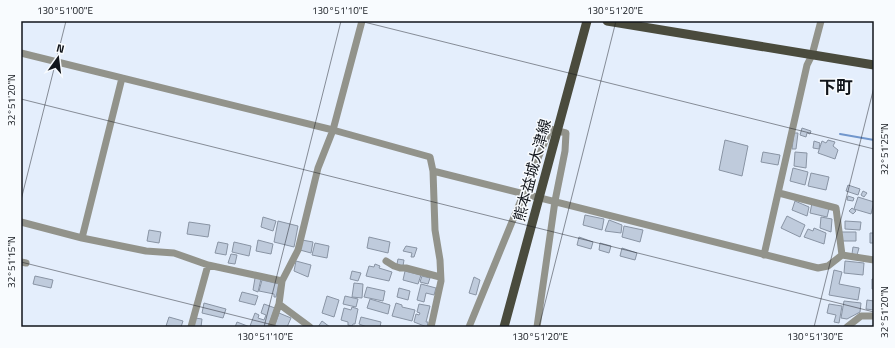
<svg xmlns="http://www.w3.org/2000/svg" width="895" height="348" viewBox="0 0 895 348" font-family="'Titillium Web','Noto Sans JP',sans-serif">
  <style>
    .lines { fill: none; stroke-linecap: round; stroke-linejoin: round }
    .stream { stroke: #7197cd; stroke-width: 2 }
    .building { fill: #bfcbdc; stroke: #8994a4 }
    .minor { stroke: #92938b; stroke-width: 7 }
    .major { stroke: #4a4b3d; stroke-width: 9 }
    .ticks { fill: none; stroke: #11151b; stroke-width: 1; stroke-opacity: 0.45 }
    .labels { text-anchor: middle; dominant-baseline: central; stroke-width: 3; stroke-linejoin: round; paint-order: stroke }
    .street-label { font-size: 15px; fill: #11151b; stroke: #f8fbfe }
    .quarter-label { font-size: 17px; font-weight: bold; fill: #11151b; stroke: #f8fbfe }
    .neatline { fill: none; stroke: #11151b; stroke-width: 1.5 }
    .ticks-label { font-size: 10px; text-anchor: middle; fill: #11151b }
  </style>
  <rect width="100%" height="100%" fill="#e4eefc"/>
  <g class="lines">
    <path class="stream" d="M 840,134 L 874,140"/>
  </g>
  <path class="building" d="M 802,128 L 811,131 L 810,134 L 807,133 L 806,137 L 800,135 Z
    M 794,133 L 798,133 L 796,149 L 792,149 Z
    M 725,140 L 748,146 L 742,176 L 719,170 Z
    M 828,140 L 835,142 L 833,146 L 838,150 L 835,159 L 818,153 L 822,141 L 826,143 Z
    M 814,141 L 820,143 L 819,149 L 813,148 Z
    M 763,152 L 780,155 L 778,165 L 761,162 Z
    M 795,152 L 807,153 L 806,168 L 794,166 Z
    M 793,168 L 808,172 L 805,185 L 790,181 Z
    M 811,173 L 829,177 L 826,190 L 808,186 Z
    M 848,185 L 860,189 L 858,195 L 846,191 Z
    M 863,191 L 867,193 L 864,197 L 861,195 Z
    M 848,196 L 854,198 L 853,201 L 847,200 Z
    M 858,197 L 874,202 L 871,214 L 854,209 Z
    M 795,201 L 809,207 L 807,216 L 792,210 Z
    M 812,203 L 829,209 L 827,217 L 810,213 Z
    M 852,208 L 856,211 L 853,214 L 849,211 Z
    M 585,215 L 604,219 L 602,230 L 583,225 Z
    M 787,216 L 805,225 L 800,237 L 781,228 Z
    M 263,217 L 276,221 L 273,231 L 261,227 Z
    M 821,217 L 832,219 L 831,232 L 820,228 Z
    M 609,220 L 622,225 L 621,233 L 605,231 Z
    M 278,221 L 298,226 L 294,247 L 274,242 Z
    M 845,221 L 861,222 L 860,230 L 845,229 Z
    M 189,222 L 210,225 L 208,237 L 187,234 Z
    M 624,226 L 643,230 L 640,242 L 622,237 Z
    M 814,228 L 826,233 L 824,244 L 804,237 L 808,229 L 813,231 Z
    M 149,230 L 161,232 L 159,243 L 147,241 Z
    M 840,232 L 856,232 L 856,241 L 840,241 Z
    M 870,233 L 874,233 L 874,243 L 870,243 Z
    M 369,237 L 390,242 L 388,253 L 367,248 Z
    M 579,237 L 593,242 L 591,249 L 577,245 Z
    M 258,240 L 273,244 L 271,254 L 256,251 Z
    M 302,240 L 313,242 L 311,253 L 300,250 Z
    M 218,242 L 228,244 L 226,255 L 215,253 Z
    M 234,242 L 251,246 L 249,256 L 232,252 Z
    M 315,243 L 329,246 L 327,258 L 312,255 Z
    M 600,243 L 611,246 L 609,253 L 599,250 Z
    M 406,246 L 417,248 L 414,257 L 411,257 L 412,253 L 403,251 Z
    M 853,247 L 859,248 L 857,255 L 852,254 Z
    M 622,248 L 637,253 L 635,260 L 620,256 Z
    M 231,254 L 237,255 L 235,264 L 228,263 Z
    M 398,259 L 404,260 L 403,266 L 397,264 Z
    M 296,261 L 311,265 L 308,277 L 294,271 Z
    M 845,261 L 864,263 L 863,275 L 844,273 Z
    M 375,264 L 380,266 L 379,268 L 392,272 L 389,281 L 366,276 L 369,266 L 374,267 Z
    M 834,270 L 842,272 L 839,284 L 860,288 L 858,300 L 829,295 Z
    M 352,271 L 361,273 L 358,281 L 350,279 Z
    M 405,271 L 421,275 L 418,284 L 403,280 Z
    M 35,276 L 53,280 L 51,288 L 33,284 Z
    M 422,276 L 430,278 L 428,284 L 420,282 Z
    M 474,277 L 480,280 L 476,295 L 469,293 Z
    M 255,278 L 261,279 L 258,292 L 253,290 Z
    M 872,279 L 874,279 L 874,289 L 872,289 Z
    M 262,280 L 279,284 L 276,297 L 274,297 L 274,294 L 259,291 Z
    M 354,283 L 363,284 L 362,298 L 352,297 Z
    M 421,284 L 436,288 L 434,295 L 426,293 L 424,302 L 417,300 Z
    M 367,287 L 385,291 L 383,301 L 364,297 Z
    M 399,288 L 410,291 L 408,300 L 397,297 Z
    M 242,292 L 258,296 L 255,305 L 239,301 Z
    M 327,296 L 339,300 L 334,317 L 322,313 Z
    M 345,296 L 358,299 L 356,307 L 343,304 Z
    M 370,299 L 390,305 L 388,314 L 367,308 Z
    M 867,300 L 874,301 L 874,310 L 866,309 Z
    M 844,301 L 861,303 L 860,312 L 847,319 L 841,318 Z
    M 204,303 L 226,309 L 223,318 L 202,313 Z
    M 396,303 L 402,305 L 402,307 L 415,310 L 412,321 L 392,316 Z
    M 264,304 L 275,308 L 268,327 L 250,326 L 255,313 L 259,315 L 258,318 L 264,320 L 266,315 L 261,313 Z
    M 419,304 L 430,306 L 426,322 L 428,322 L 427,327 L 414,322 L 416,314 L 419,315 L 420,313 L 417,312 Z
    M 829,304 L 842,306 L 839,323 L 834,322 L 836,315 L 827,313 Z
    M 352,307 L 358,309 L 355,324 L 353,324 L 352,326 L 348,325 L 348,322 L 341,320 L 344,308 L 351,310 Z
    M 279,313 L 291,318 L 287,327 L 274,327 Z
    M 169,317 L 183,321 L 181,327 L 166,326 Z
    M 361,317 L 381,322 L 380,327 L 367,327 L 359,324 Z
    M 195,318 L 202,319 L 201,327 L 193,327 Z
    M 322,321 L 330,327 L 318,327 Z
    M 237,322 L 250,327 L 235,327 Z"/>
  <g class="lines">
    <path class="minor" d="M 21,53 L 333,130 L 430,157 L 433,171 L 435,230 L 440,260 L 441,281 L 431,327
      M 433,171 L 818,268 L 828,266 L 842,255 L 874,260
      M 779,193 L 836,208 L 842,255
      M 21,222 L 82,238 L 146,251 L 174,253 L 208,265 L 282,281
      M 82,238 L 122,78
      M 764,255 L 807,65 L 812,55 L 821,21
      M 386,261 L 394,266 L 400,268 L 406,268 L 440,277
      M 21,262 L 26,263
      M 279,304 L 310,327
      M 191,327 L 208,265
      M 271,327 L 279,304 L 282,281 L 298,250 L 318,168 L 333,130 L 362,21
      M 469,327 L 550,129 L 566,133 L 565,151 L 555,201 L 537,327
      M 847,327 L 861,316 L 874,316"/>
    <path class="major" d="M 607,21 L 874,65
      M 504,327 L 587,21"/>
  </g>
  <path class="ticks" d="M 360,21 L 874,149M 21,99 L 874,312M 21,200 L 66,21M 21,262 L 281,327M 264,327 L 341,21M 539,327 L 616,21M 814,327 L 874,87"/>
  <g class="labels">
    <g class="street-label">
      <text transform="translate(532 170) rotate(-75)">熊本益城大津線</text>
    </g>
    <g class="quarter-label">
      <text x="836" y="87">下町</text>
    </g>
  </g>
  <rect width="895" height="348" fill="none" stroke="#f8fbfe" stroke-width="44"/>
  <g transform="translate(58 58) rotate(14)" stroke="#f8fbfe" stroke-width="3" paint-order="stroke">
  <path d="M0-3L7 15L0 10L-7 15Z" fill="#11151b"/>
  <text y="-6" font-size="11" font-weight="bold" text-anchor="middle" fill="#11151b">N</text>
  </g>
  <rect x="22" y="22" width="851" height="304" class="neatline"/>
  <g class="ticks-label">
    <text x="65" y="14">130°51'00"E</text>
    <text x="340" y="14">130°51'10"E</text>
    <text x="615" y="14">130°51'20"E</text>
    <text transform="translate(11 100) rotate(-90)" y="4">32°51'20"N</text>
    <text transform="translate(884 149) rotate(-90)" y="4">32°51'25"N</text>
    <text transform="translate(11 262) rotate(-90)" y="4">32°51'15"N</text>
    <text transform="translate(884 312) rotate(-90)" y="4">32°51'20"N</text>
    <text x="265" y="340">130°51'10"E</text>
    <text x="540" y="340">130°51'20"E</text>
    <text x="815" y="340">130°51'30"E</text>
  </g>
</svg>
